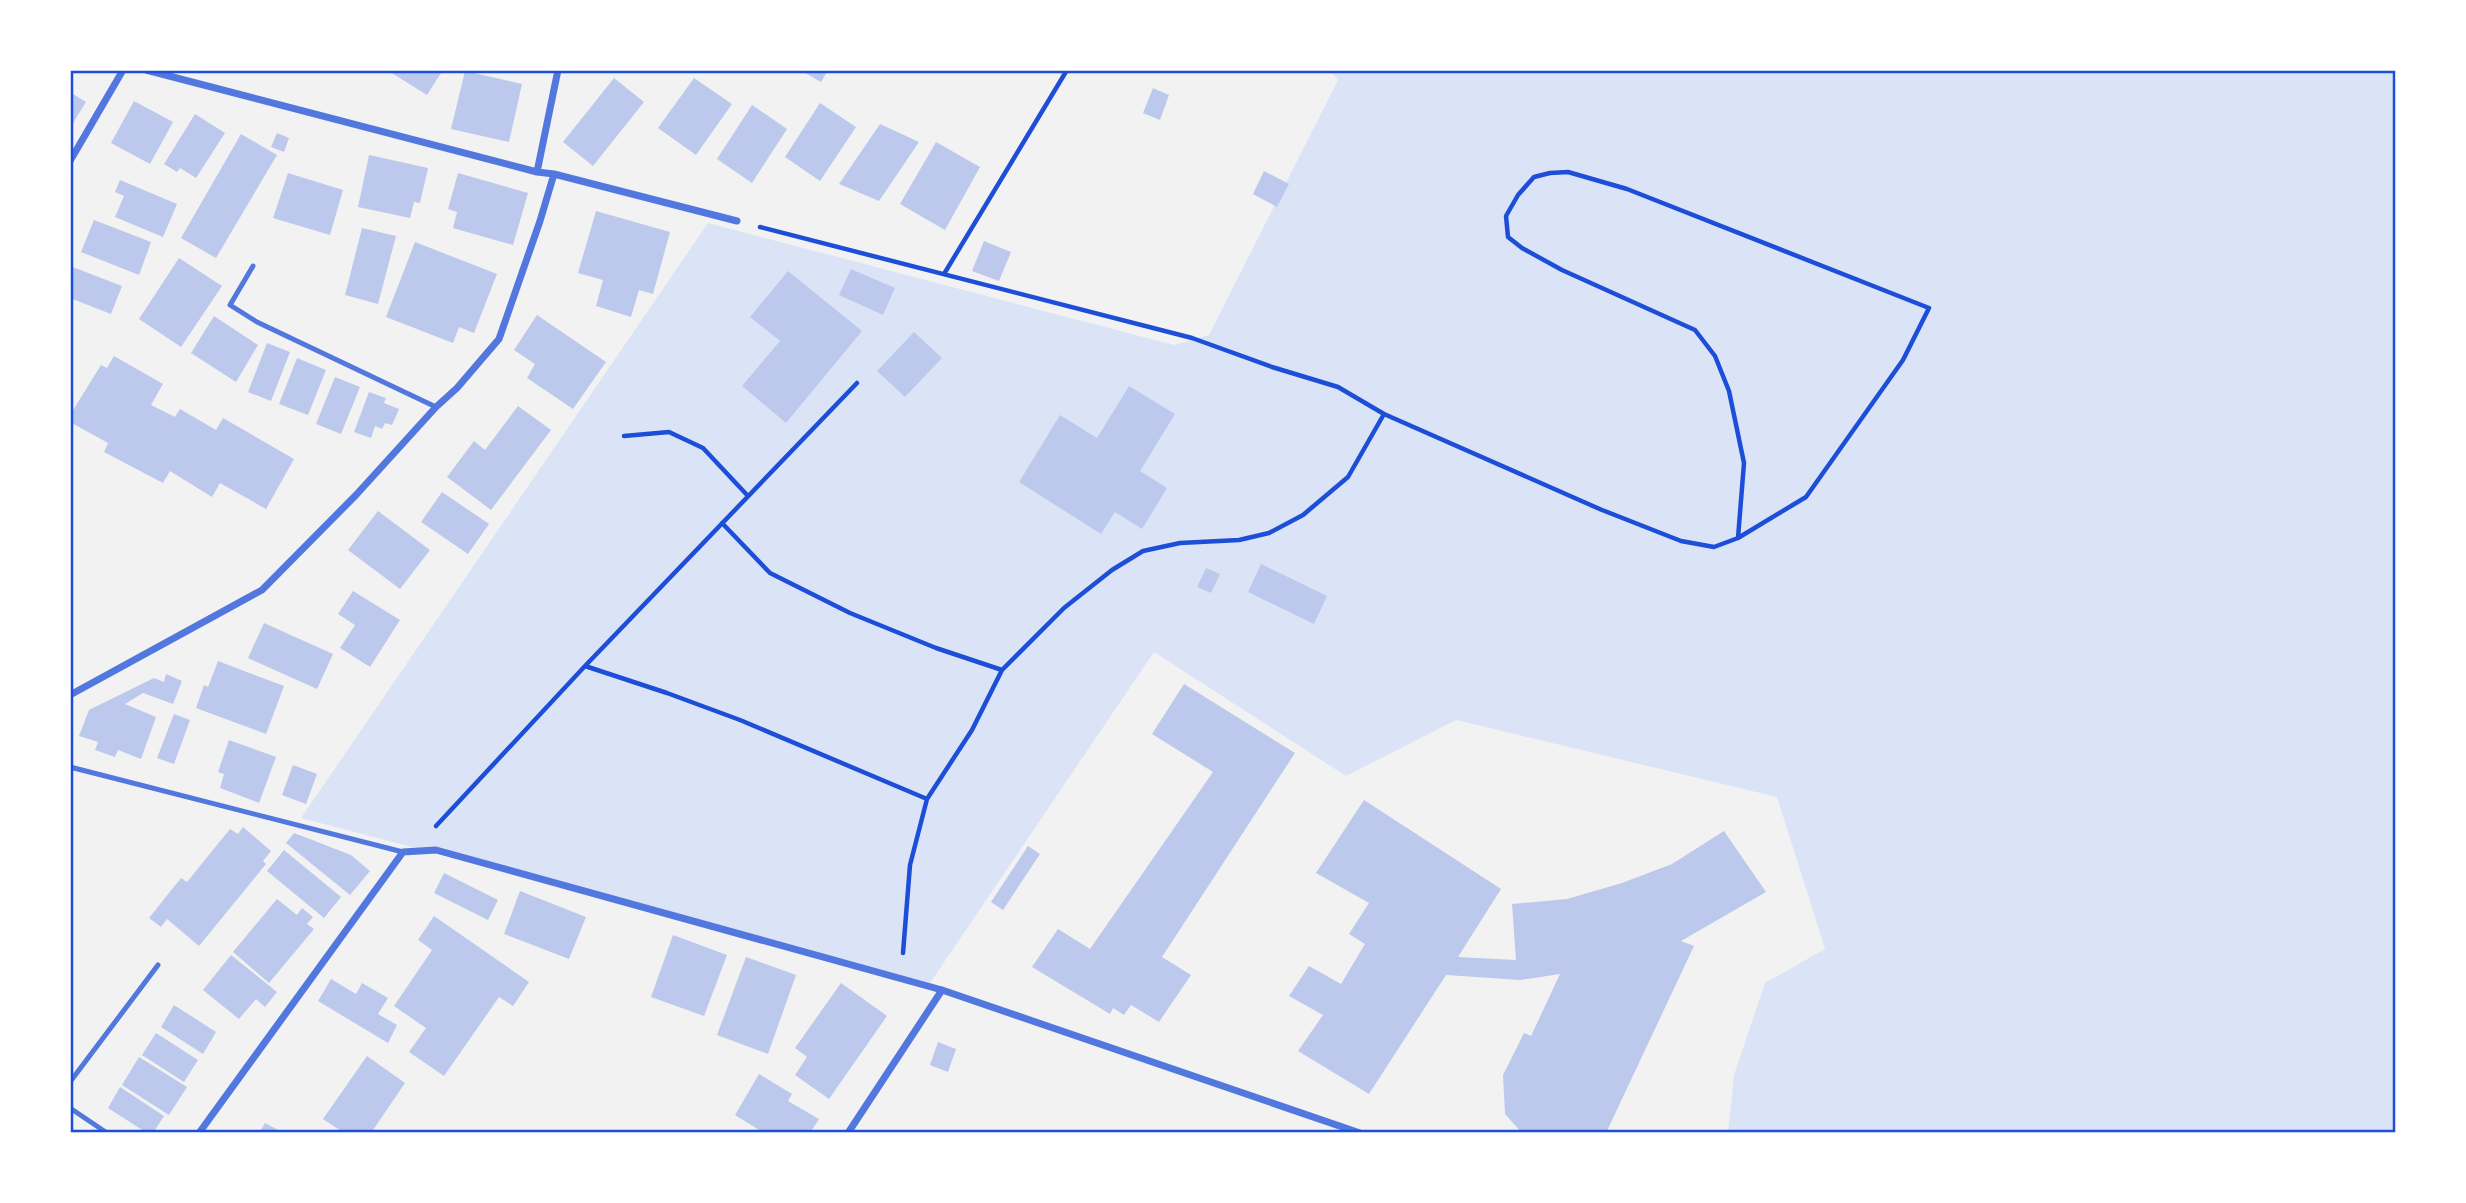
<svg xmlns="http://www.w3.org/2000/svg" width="2466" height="1203" viewBox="0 0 2466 1203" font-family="Signika,sans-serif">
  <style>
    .green { fill: #dbe4f7 }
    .building { fill: #bdc9ec }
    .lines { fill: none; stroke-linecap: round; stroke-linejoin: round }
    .path { stroke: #1d4ed8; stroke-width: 4.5 }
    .service { stroke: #5277de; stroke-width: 5 }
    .minor { stroke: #5277de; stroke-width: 7 }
    .neatline { fill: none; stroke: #1d4ed8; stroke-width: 2.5 }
  </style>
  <rect width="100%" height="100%" fill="#f2f2f2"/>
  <path class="green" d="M 1329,70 L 2396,70 L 2396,1133 L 1728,1133 L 1734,1075 L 1765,983 L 1825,949 L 1777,797 L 1456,720 L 1346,776 L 1154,652 L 930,983 L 301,818 L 708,223 L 1174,345 L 1209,335 L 1338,80 Z"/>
  <path class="building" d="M 387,70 L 443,70 L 427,95 Z
    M 800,70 L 828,70 L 821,82 Z
    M 465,71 L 522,84 L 509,142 L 451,129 Z
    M 614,78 L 644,102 L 593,166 L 563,142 Z
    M 694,78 L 732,104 L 696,155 L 658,128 Z
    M 1153,88 L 1169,95 L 1160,120 L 1143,113 Z
    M 70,92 L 86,102 L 70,128 Z
    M 134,101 L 173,122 L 150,164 L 111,143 Z
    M 820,103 L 856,127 L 820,181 L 785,157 Z
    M 752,105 L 787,129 L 752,183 L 717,159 Z
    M 195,114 L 225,133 L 196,178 L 180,168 L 177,172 L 164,164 Z
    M 880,124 L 919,142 L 879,201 L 839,184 Z
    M 277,133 L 289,138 L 284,152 L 271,147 Z
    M 241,134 L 277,155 L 216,258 L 181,238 Z
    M 936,142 L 980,167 L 945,230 L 900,204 Z
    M 369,155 L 428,168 L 420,203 L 414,202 L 410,218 L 358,207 Z
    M 1264,171 L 1289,184 L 1277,207 L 1253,194 Z
    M 288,173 L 343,190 L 330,235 L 273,218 Z
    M 458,173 L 528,193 L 513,245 L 453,228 L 457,212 L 448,209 Z
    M 120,180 L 177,204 L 163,237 L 115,217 L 124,196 L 115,192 Z
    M 596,211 L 670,232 L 653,294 L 639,290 L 631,317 L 596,306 L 603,280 L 578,273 Z
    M 94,220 L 151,242 L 139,275 L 81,252 Z
    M 362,228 L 396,236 L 378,304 L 345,295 Z
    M 984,241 L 1011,252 L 999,281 L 972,271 Z
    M 415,242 L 497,274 L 474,333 L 459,327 L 453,343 L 386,317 Z
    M 179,258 L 222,286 L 181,347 L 139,319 Z
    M 70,266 L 122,286 L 111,314 L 70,298 Z
    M 851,269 L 895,288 L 883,315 L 839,295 Z
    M 788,271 L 862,331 L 786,423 L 742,386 L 780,341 L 750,317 Z
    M 537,315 L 606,362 L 573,409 L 527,378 L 535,364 L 514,350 Z
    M 214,316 L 258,345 L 236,382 L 191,353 Z
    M 914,332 L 942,358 L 905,397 L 877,371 Z
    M 267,343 L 290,352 L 271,401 L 248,392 Z
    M 114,356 L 163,384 L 151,405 L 175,417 L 180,409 L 216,430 L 223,418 L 294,459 L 266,509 L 220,483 L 212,497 L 170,471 L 163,483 L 104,452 L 108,443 L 70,422 L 70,415 L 101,365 L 107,368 Z
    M 297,358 L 326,370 L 308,415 L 279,404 Z
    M 335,377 L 360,387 L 341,434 L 316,424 Z
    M 1129,386 L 1175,414 L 1140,471 L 1167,488 L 1142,529 L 1115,512 L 1101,534 L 1019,482 L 1060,415 L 1097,438 Z
    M 369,392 L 386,398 L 384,403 L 399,409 L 392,425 L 385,423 L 382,429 L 375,426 L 371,438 L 354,432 Z
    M 518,406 L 551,430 L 491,510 L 447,477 L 474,441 L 485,450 Z
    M 442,492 L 489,524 L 468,554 L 421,522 Z
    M 378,511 L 430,550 L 400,589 L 348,550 Z
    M 1261,564 L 1327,596 L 1314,624 L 1248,592 Z
    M 1206,568 L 1220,574 L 1211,593 L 1197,587 Z
    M 353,591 L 400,620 L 370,667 L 340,648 L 355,625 L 338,614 Z
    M 264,623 L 333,654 L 317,689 L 248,658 Z
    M 218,661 L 284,686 L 266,734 L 196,708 L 204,685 L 208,687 Z
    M 166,674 L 182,681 L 173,704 L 143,693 L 125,704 L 156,717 L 141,759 L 118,750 L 115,757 L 95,750 L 98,742 L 79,736 L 89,710 L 154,678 L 164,682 Z
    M 1184,684 L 1295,753 L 1162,957 L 1191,975 L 1159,1022 L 1131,1005 L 1124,1015 L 1113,1008 L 1110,1014 L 1032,967 L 1058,929 L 1090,949 L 1213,772 L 1152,734 Z
    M 174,714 L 190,720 L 174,764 L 157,758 Z
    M 229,740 L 276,757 L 259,803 L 220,788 L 224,774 L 218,772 Z
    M 293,765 L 317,774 L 306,804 L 282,795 Z
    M 1364,800 L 1501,889 L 1458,957 L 1516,960 L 1512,904 L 1567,899 L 1622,883 L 1672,864 L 1724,831 L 1766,892 L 1681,941 L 1694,946 L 1606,1133 L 1522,1133 L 1505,1114 L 1503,1075 L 1524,1033 L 1531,1036 L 1560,974 L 1520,980 L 1446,975 L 1369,1094 L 1298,1051 L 1323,1015 L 1289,996 L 1309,966 L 1341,984 L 1365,944 L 1349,934 L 1369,903 L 1316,873 Z
    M 243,827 L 271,851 L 263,861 L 266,864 L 199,946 L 167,919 L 161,927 L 149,918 L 181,878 L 187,882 L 230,829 L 238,834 Z
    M 294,833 L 351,855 L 370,871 L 350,895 L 286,843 Z
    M 1028,846 L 1040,854 L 1003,910 L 991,902 Z
    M 284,850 L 341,897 L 324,918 L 267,871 Z
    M 444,873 L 498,900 L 488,920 L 434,893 Z
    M 520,891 L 586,917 L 569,959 L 504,934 Z
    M 277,899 L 297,915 L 302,908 L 313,917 L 307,924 L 314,929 L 269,983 L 233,952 Z
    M 434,916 L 529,982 L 513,1006 L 499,997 L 444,1076 L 409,1052 L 426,1028 L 394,1006 L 432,950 L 418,940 Z
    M 673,935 L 727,955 L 704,1016 L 651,997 Z
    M 231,955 L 277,992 L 265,1007 L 256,999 L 239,1019 L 203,990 Z
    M 746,957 L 796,975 L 768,1054 L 717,1035 Z
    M 331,979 L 356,994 L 362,983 L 388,998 L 378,1014 L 397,1025 L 388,1043 L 318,1001 Z
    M 841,983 L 887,1016 L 829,1099 L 795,1075 L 807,1057 L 795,1048 Z
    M 174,1005 L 216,1032 L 203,1054 L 161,1027 Z
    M 156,1033 L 198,1060 L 184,1082 L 142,1055 Z
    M 938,1042 L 956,1049 L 948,1072 L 930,1065 Z
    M 367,1056 L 405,1083 L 371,1133 L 344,1133 L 323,1119 Z
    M 139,1057 L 187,1087 L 169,1115 L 122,1085 Z
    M 759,1074 L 792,1094 L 788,1101 L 819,1119 L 810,1133 L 764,1133 L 735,1115 Z
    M 120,1087 L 164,1116 L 153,1133 L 147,1133 L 108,1108 Z
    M 265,1123 L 284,1133 L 259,1133 Z"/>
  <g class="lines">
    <path class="path" d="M 760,227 L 1192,338 L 1272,367 L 1338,387 L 1384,414 L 1602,510 L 1681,541 L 1714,547 L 1738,538 L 1806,497 L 1903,360 L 1929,308 L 1627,189 L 1568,172 L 1550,173 L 1534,177 L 1518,195 L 1506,216 L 1508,237 L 1522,248 L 1562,270 L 1695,330 L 1715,356 L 1729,391 L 1744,463 L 1738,538
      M 944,274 L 1067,70
      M 624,436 L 669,432 L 703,448 L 748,496
      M 722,523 L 770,573 L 850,613 L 936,648 L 1002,670
      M 585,666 L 667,693 L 740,720 L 927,799
      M 436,826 L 585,666 L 857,383
      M 903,953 L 910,865 L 927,799 L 972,730 L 1002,670 L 1064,608 L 1112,570 L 1143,551 L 1180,543 L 1239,540 L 1269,533 L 1303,515 L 1348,477 L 1384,414"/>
    <path class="service" d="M 253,266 L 230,305 L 257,322 L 436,407
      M 70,767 L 403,852
      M 70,1082 L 158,965
      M 70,1108 L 107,1133"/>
    <path class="minor" d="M 146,70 L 537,172 L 554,174 L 737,221
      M 70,161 L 123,70
      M 537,172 L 558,70
      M 70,695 L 262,590 L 356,495 L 436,407 L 457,388 L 499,339 L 540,221 L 554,174
      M 199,1133 L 403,852 L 436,850 L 942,990 L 1360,1133
      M 848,1133 L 942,990"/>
  </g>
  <rect width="2466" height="1203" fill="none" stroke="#ffffff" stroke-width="144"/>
  <rect x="72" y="72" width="2322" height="1059" class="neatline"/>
</svg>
